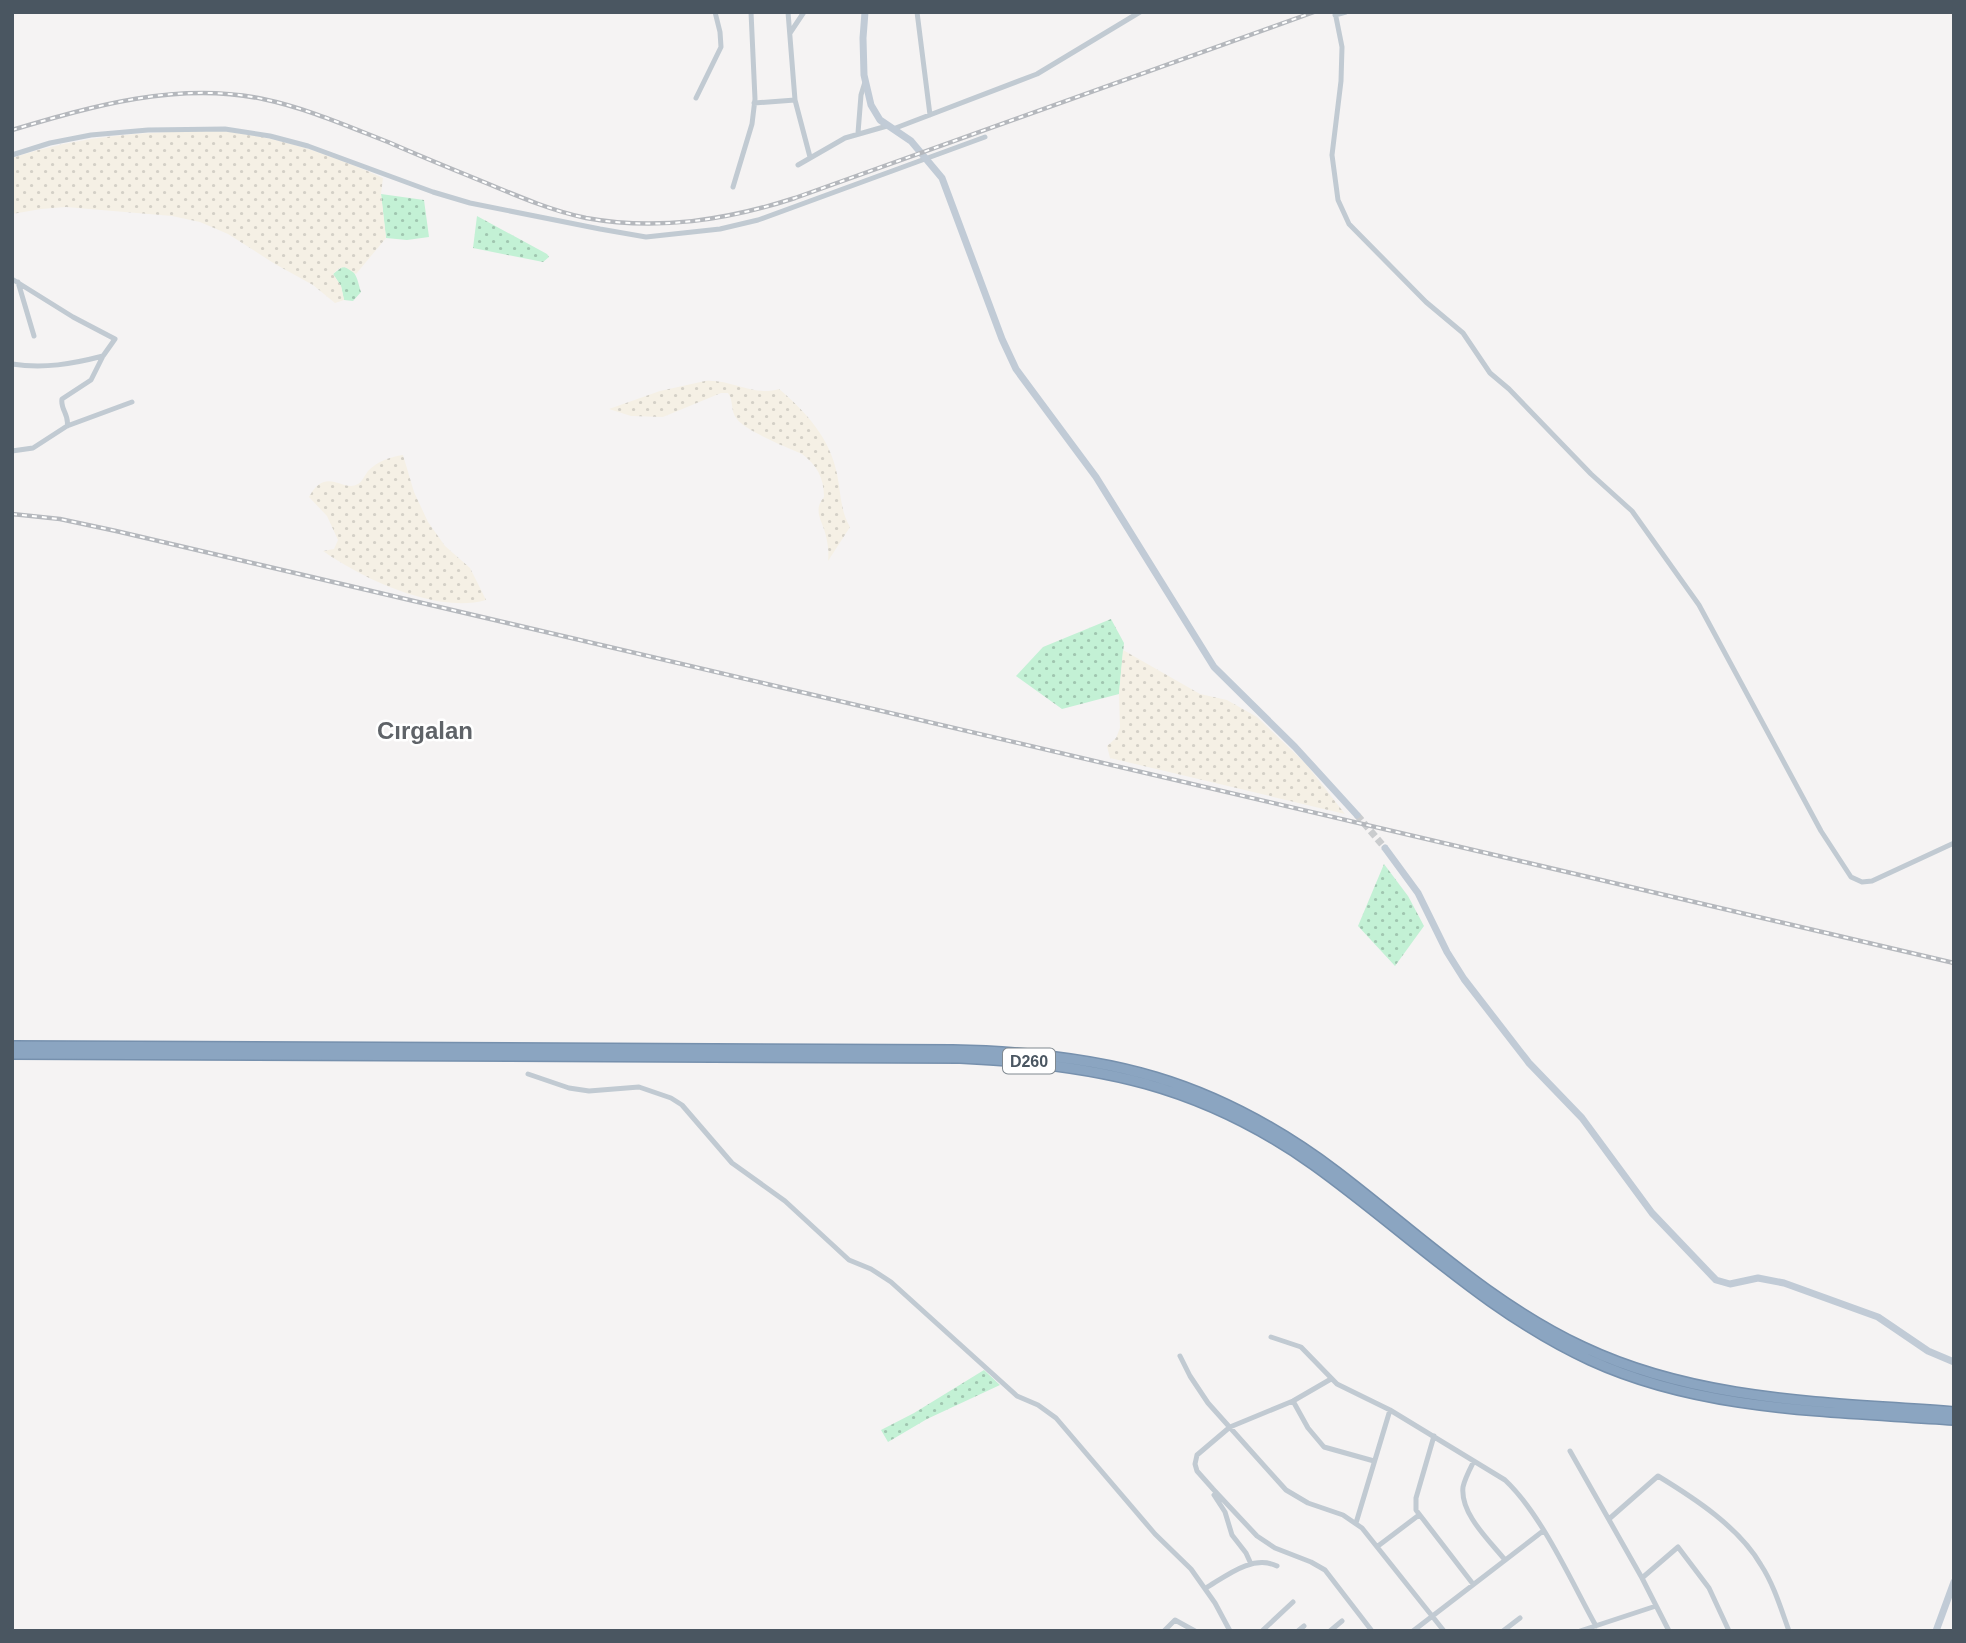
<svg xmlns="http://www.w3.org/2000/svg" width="1966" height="1643" viewBox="0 0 1966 1643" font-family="Arial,sans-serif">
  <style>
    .grass { fill: url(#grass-dots) }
    .sand { fill: url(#sand-dots) }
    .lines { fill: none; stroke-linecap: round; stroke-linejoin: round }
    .secondary-tunnel { stroke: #caccce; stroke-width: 7; stroke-dasharray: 7 3.5; stroke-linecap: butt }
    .highway-casing { stroke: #7690ad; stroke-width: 12 }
    .street { stroke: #c1cad2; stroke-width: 5 }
    .secondary { stroke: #c1cbd6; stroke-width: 7 }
    .highway { stroke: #8ba5c1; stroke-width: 9 }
    .rail-casing { stroke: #b5b8bd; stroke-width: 4.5 }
    .rail { stroke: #fff; stroke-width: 2; stroke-dasharray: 5; stroke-linecap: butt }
    .labels { text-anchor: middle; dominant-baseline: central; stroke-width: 5; stroke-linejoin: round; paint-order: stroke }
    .shield { fill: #fff; stroke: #808990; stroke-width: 2 }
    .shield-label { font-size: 16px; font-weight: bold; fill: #4a5661 }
    .district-label { font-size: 24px; font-weight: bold; fill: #5f6368; stroke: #fff }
  </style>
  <defs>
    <pattern id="grass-dots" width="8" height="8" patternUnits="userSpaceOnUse" patternTransform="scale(1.75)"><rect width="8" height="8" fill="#c3f1d5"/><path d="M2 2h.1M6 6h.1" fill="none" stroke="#a0c6b0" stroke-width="1.8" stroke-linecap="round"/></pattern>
    <pattern id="sand-dots" width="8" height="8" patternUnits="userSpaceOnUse" patternTransform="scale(1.75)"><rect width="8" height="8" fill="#f5f0e5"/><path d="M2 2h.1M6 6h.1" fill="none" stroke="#d4d0c7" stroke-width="1.8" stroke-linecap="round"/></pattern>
  </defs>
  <rect width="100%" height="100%" fill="#f5f3f3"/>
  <path class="grass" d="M 381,194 L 424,200 L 429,237 L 407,240 L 386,238 Z
    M 477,216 L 547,254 L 549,257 L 543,262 L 473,248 Z
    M 342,267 C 357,268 357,280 361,292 L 353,301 L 344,300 L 341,286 L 333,274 Z
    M 1111,619 L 1124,643 L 1119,694 L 1062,709 L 1016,676 L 1043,647 Z
    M 1384,864 L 1408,896 L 1424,926 L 1395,966 L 1358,926 Z
    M 984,1370 L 1000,1385 L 927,1419 L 888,1442 L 881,1430 L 914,1413 Z"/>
  <path class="sand" d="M 210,130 C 271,134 328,153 383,178 L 381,194 L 386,238 L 356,274 L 345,267 L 339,268 L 333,274 L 341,286 L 344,300 L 335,303 L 313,285 L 275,264 L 228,234 L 200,222 L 172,216 L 66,207 L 41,209 L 12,214 L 12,158 C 82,135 139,133 210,130 Z
    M 705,381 C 732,379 753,397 779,389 C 806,412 830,438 837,474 C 841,493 840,510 850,527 L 828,561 C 829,553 828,545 826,536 C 823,521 812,511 824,497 C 824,478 817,465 802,454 C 788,448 744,430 737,419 C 730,411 734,401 728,393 L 721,393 L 663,417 L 631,416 L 609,409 L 660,391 Z
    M 403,455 L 414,492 L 428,522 L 445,546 L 470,568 L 486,600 C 437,614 363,579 323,551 L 334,549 L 338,540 L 327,516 L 309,497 C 326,465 343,493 358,484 C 362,482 365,475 368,471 C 378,461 390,457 403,455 Z
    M 1123,650 L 1200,694 L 1227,700 L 1257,717 L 1306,764 L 1345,814 L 1110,758 L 1107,746 L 1116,738 L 1120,728 L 1119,694 Z"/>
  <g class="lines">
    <path class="secondary-tunnel" d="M 1357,815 L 1385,848"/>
    <defs>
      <path id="highway" d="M 12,1046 L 953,1050 C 1105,1053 1214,1079 1337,1172 C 1417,1233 1491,1304 1583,1347 C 1699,1402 1828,1402 1954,1412
        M 12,1054 L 960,1058 C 1097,1064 1201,1085 1314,1165 C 1406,1231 1486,1312 1590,1360 C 1703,1412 1832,1411 1954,1420"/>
    </defs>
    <use href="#highway" class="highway-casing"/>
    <path class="street" d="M 788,12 L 795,100 L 810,157
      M 917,12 L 930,115
      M 1335,12 L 1342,47 L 1341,81 L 1332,155 L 1338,200 L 1349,224 L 1426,302 L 1463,333 L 1490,373 L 1509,389 L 1591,474 L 1632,511 L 1699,605 L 1821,831 L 1851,877 L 1862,882 L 1872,881 L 1954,843
      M 1335,15 L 1346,12
      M 790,33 L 804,12
      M 696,98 L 721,47 L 720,32 L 715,12
      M 754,103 L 795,100
      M 893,129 L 1037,74 L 1140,12
      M 858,133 L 861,95 L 865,82
      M 12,155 L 50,143 L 91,135 L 148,130 L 225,129 L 270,136 L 308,146 L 433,192 L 470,203 L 600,229 L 646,237 L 720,229 L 758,220 L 985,137
      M 798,165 L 845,138 L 887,126
      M 733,187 L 752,124 L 755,99 L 751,12
      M 12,279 L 73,317 L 115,339 L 103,356 L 91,380 L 62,399 C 60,409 70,416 67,426
      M 18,282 L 34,336
      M 12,364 C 44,369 72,364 103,356
      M 12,451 L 33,448 L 67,426 L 132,402
      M 528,1074 L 569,1088 L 589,1091 L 639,1087 L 671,1098 L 682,1105 L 732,1163 L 785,1201 L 849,1260 L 871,1269 L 891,1282 L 1017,1396 L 1038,1405 L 1056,1418 L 1155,1534 L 1191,1569 L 1215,1603 L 1230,1631
      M 1271,1337 L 1301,1347 L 1337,1384 L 1390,1410 L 1505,1480 C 1542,1515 1571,1581 1596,1626
      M 1180,1356 L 1190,1376 L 1208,1403 L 1286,1490 L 1308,1503 L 1343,1515 L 1362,1528 L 1444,1631
      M 1331,1379 L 1293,1401 L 1230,1427 L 1197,1455 L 1195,1464 L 1197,1471 L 1213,1489 L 1257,1536 L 1275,1548 L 1311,1562 L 1325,1570 L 1372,1631
      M 1293,1401 L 1308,1428 L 1324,1447 L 1374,1461
      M 1434,1436 L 1416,1498 L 1416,1510 L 1473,1584
      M 1570,1451 L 1642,1578 L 1669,1631
      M 1474,1461 C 1470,1469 1465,1478 1463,1487 C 1460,1514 1490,1541 1505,1560
      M 1214,1495 L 1225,1512 L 1232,1535 L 1246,1553 L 1251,1564
      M 1609,1519 L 1658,1476 C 1694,1498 1739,1527 1761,1565 C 1774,1585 1781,1609 1789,1631
      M 1356,1523 L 1390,1410
      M 1378,1546 L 1419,1515
      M 1642,1578 L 1678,1547 L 1709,1588 L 1729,1631
      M 1206,1588 C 1226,1576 1253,1554 1277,1566
      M 1164,1631 L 1175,1620 L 1195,1631
      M 1262,1631 L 1293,1602
      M 1298,1631 L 1304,1626
      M 1330,1631 L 1342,1621
      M 1413,1631 L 1543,1531
      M 1503,1631 L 1520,1618
      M 1580,1631 L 1656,1606"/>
    <path class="secondary" d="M 865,12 L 863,38 L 864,75 L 871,105 L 880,120 L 911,141 L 942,178 L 1002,339 L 1016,369 L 1096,477 L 1214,667 L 1295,747 L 1357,815
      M 1385,848 L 1418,893 L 1447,952 L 1464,979 L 1529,1063 L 1582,1118 L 1652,1213 L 1716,1280 L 1730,1284 L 1758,1278 L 1784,1283 L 1878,1317 L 1928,1351 L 1954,1362
      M 1936,1631 L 1954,1582"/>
    <use href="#highway" class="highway"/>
    <defs>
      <path id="rail" d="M 12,130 C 93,106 178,81 263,99 C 306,108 347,126 388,142 C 422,157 457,171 491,185 C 522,198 553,211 586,218 C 658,231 727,220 795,198 L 1314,12
        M 12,514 L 60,519 L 116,531 L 1954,963"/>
    </defs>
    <use href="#rail" class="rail-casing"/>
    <use href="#rail" class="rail"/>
  </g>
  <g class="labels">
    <rect class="shield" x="1003" y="1048.5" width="52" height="25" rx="5"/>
    <g class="shield-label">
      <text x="1029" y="1061">D260</text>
    </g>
    <g class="district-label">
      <text x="425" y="730">Cırgalan</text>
    </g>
  </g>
  <rect width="1966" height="1643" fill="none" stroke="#4a5661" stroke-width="28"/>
</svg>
